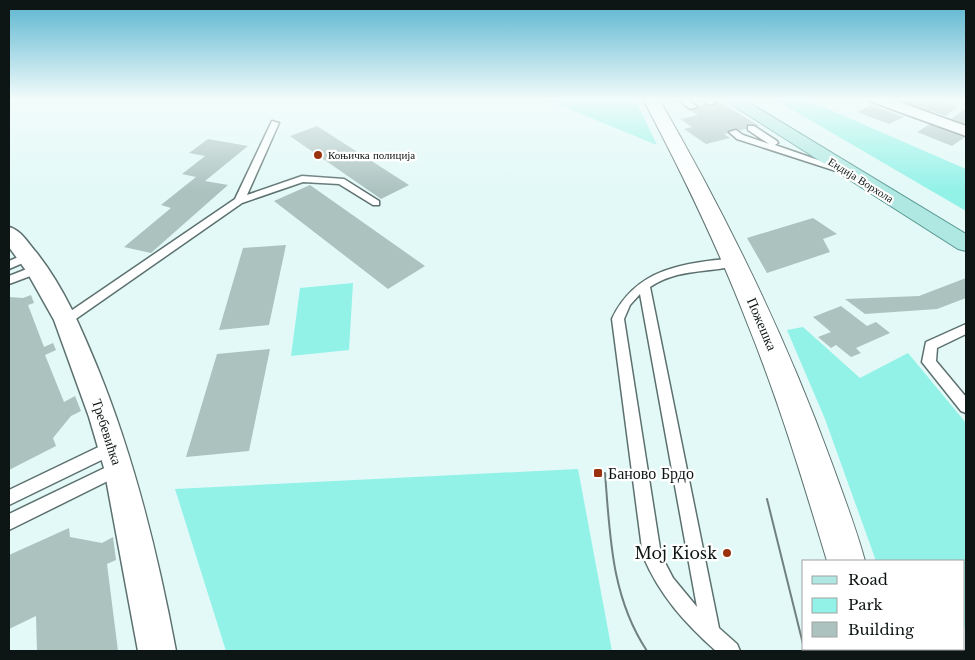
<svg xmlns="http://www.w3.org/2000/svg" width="975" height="660" viewBox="0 0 975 660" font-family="'Libre Baskerville',serif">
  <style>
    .green { fill: #92f2e8 }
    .building { fill: #abc2bf }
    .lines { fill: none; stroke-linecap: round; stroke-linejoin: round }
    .service-casing { stroke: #5c716f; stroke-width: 3 }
    .minor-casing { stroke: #5c716f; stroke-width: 3 }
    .secondary-casing { stroke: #5c716f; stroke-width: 2 }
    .primary-casing { stroke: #54948e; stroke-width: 2 }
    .service { fill: #fff; fill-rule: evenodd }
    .minor { fill: #fff; fill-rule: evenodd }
    .secondary { fill: #fff; fill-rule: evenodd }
    .primary { fill: #afe8e2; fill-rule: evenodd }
    .tram { stroke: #71817f; stroke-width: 2 }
    .poi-dot { fill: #99320d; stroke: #fff; stroke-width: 2 }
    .labels { text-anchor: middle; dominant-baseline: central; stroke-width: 4.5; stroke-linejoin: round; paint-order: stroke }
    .far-poi-label { font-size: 11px; fill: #0e1615; stroke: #fff; text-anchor: start }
    .far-street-label { font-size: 11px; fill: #0e1615; stroke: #fff }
    .street-label { font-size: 14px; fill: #0e1615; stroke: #fff }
    .near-poi-label { font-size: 16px; fill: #0e1615; stroke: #fff; text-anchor: start }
  </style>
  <rect width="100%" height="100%" fill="#e2f9f7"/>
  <path class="green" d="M 544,99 L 635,99 L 657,145 L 547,100 Z
    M 774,99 L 805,99 L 966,169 L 966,211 Z
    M 353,283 L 349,350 L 291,356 L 300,288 Z
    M 803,327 L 860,378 L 908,353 L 966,423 L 966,626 L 964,627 L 964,561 L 876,561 L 825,419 L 787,330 Z
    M 578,469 L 612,651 L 226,651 L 175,489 Z"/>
  <path class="building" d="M 902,99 L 928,101 L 934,99 L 958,106 L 946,116 L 899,101 Z
    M 719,101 L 759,126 L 724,134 L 730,138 L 706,144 L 684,129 L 692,127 L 680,119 L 698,115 L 687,108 Z
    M 871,105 L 904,117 L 889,124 L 857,112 Z
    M 966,108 L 966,125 L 951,119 Z
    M 930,124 L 965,137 L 952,146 L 917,132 Z
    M 317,126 L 409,185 L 381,199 L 290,136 Z
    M 208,139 L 248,146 L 205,181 L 228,185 L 151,253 L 124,247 L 171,208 L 161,205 L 196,177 L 182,174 L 205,156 L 189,153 Z
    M 310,185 L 425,266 L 388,289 L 274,201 Z
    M 813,218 L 837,234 L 823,239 L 830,252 L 767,273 L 747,238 Z
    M 286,245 L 269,325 L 219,330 L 243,248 Z
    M 966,278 L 966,298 L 937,309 L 865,314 L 845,299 L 919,296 Z
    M 31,295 L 34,303 L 28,305 L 44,347 L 53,343 L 56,350 L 45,355 L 64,402 L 75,396 L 81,411 L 71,416 L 53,438 L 56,446 L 9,470 L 9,297 L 23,298 Z
    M 841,306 L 867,326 L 876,322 L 890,333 L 856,348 L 861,353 L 851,357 L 836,345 L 831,348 L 818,337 L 831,332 L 813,317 Z
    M 270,349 L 249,451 L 186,457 L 217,354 Z
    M 69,528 L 70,537 L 102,543 L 113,537 L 116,560 L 107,564 L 118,651 L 37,651 L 36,616 L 9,629 L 9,555 Z"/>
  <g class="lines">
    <defs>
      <path id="service" d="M 678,99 L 687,99 L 697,107 L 690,109 Z
        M 702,99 L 711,99 L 715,103 L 708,105 Z
        M 272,121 L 279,123 L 247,195 L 302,176 L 344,179 L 379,201 L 379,205 L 373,205 L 339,184 L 303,182 L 242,203 L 70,323 L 62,323 L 60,320 L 62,317 L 235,199 Z
        M 748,126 L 754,126 L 777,141 L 778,143 L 775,145 L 844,169 L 836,171 L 737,139 L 729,132 L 736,130 L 743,135 L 769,144 L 748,130 Z
        M 28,253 L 33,257 L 32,259 L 9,269 L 9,261 Z
        M 736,258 L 740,259 L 742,262 L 740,265 C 710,273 678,268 650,287 L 719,628 L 737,644 L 740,651 L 716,651 C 685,623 660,596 643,556 L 612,319 C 636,268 684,263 736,258 ZM 640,294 L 697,607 L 673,578 L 661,555 L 624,319 L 630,305 Z
        M 37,265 L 43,269 L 41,272 L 9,284 L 9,276 Z
        M 966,324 L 966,334 L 937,348 L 936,361 L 966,397 L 966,413 L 961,411 L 922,362 L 926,342 Z
        M 113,440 L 118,442 L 120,447 L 118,452 L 9,505 L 9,490 Z
        M 119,461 L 124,463 L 127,468 L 124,473 L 9,530 L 9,514 Z"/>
      <path id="minor" d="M 869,99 L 891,99 L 966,126 L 966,136 L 872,102 Z
        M 9,227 C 21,230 28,243 36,252 C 64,287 81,328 98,369 C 135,460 158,555 176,651 L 138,651 L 104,468 L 89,417 L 54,320 L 27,272 L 9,247 Z"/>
      <path id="secondary" d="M 643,99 L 659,99 C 726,215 785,335 831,461 C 843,494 856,528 865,561 L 827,561 C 803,481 779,402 748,325 C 718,247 682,173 643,99 Z
        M 850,649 L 892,649 L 893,651 L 851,651 Z"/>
      <path id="primary" d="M 723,99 L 743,99 L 966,234 L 966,251 L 958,249 Z"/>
    </defs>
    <use href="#service" class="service-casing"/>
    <use href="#minor" class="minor-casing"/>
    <use href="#secondary" class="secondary-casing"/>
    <use href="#primary" class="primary-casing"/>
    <use href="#service" class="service"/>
    <use href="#minor" class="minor"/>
    <use href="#secondary" class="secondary"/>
    <use href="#primary" class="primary"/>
    <path class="tram" d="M 605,473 C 610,535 611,597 647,651
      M 767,499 L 804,648"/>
  </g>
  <linearGradient id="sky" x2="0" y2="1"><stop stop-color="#59b4cf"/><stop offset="0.52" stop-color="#f2fcfb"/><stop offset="1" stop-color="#f2fcfb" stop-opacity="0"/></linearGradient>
  <rect width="975" height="191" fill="url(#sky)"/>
  <g class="poi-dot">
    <circle cx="318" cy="155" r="5"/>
    <rect x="593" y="468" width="10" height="10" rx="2.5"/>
    <circle cx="727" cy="553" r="5"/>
  </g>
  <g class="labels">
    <g class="far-poi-label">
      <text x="328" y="155">Коњичка полиција</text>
    </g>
    <g class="far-street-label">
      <text transform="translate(861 180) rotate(32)">Ендија Ворхола</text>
    </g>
    <g class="street-label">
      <text transform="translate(762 324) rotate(67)">Пожешка</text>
      <text transform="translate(107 432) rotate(72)">Требевићка</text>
    </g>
    <g class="near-poi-label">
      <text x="608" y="473">Баново Брдо</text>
      <text x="717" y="553" text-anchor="end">Moj Kiosk</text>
    </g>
  </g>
  <rect width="975" height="660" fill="none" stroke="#0e1615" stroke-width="20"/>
  <rect x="802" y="560" width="162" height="90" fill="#ffffff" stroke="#9fa2a1"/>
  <rect x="812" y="576" width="25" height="8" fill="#afe8e2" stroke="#9fa2a1"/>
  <text x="848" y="585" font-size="15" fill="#0e1615">Road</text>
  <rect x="812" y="598" width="25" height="15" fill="#92f2e8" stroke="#9fa2a1"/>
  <text x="848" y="610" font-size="15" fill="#0e1615">Park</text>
  <rect x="812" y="622" width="25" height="15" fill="#abc2bf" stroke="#9fa2a1"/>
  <text x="848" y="635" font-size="15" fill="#0e1615">Building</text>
</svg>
